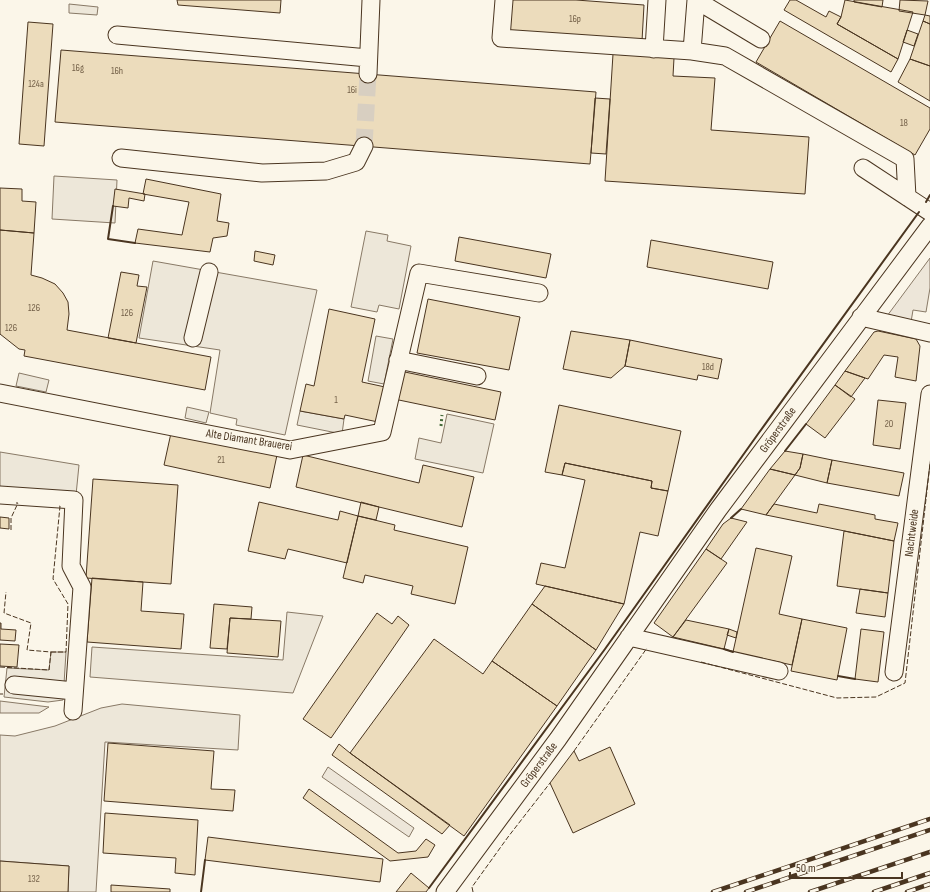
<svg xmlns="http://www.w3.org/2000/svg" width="930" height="892" viewBox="0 0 930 892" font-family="'Sofia Sans Condensed',sans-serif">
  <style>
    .green { fill: #ede6d9; stroke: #887966 }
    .parking { fill: #ede7d9; stroke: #887966 }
    .building { fill: #ecdcbc; stroke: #4a3520 }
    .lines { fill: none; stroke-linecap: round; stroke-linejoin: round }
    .minor-tunnel { stroke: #d8cfc1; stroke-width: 17; stroke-dasharray: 17 8; stroke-linecap: butt }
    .minor-casing { stroke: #4a3520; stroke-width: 19 }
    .minor { stroke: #fbf6e9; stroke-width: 17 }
    .rail-casing { stroke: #4a3520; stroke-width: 4.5 }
    .rail { stroke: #fbf6e9; stroke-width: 3; stroke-dasharray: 9; stroke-linecap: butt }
    .hedge { stroke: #436837; stroke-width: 3; stroke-dasharray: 2 3; stroke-linecap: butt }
    .fence { stroke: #4a3520; stroke-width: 1; stroke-dasharray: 5 2; stroke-linecap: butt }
    .wall { stroke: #4a3520; stroke-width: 2 }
    .labels { text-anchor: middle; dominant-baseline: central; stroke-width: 3; stroke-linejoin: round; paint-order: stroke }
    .number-label { font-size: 10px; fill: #725f47 }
    .street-label { font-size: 12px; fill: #4a3520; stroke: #fbf6e9 }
  </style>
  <rect width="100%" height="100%" fill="#fbf6e9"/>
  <path class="green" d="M 930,258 L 930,288 L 926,312 L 913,310 L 911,322 L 887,316 Z
    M 0,701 L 49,707 L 39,713 L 0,713 Z
    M 328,767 L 414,828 L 409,837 L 322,777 Z"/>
  <path class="parking" d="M 69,4 L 98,7 L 97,15 L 69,13 Z
    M 54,176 L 117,180 L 115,223 L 52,219 Z
    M 366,231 L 388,235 L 387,241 L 411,246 L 399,309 L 379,305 L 377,312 L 351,307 Z
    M 153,261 L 317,290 L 285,435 L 236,425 L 237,419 L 210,413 L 220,350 L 139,338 Z
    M 376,336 L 393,339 L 384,384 L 368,381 Z
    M 19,373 L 49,380 L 46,392 L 16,386 Z
    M 187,407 L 209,412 L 206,423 L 185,418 Z
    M 300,411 L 344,419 L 342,434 L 297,425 Z
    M 447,414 L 494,424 L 483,473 L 415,459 L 419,438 L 441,443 Z
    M 0,452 L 79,465 L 76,495 L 0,487 Z
    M 287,612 L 323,616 L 293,693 L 90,677 L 92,647 L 283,660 Z
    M 51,652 L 66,652 L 63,700 L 48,702 L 4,697 L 7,668 L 49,670 Z
    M 122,704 L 240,715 L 238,750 L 105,742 L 96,892 L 68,892 L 69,866 L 0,861 L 0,735 L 15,736 L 55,726 L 101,708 Z"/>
  <path class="building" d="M 177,0 L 281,0 L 280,13 L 178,5 Z
    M 509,0 L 576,0 L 644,5 L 642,41 L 507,33 Z
    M 790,0 L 796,0 L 826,17 L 829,11 L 841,17 L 837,24 L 898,59 L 891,72 L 784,10 Z
    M 845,0 L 913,12 L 898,59 L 837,24 L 841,17 Z
    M 854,0 L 883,0 L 882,7 L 854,2 Z
    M 900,0 L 928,1 L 925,15 L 899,11 Z
    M 925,15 L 930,16 L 930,24 L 923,21 Z
    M 780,21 L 930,108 L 930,129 L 915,155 L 756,62 Z
    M 923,21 L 930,24 L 930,66 L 910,59 Z
    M 28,22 L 53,24 L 44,146 L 19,144 Z
    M 907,30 L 918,34 L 914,46 L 903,42 Z
    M 61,50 L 596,92 L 590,164 L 55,122 Z
    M 613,54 L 674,58 L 673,76 L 715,78 L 711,130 L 809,137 L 805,194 L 605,181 Z
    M 910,59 L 930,66 L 930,101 L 898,82 Z
    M 595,98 L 610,99 L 606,154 L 591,153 Z
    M 146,179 L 221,194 L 217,221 L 229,223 L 227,236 L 213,238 L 210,252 L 135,243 L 138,229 L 182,235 L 189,202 L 143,194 Z
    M 0,188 L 22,189 L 22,201 L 36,202 L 34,233 L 0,230 Z
    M 115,189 L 145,194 L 144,201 L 129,198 L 128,208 L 113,206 Z
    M 0,230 L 34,233 L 31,275 L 42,278 L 55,284 L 63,293 L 68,302 L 69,314 L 67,330 L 211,357 L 205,390 L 24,356 L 25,350 L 19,349 L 0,334 Z
    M 459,237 L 551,254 L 546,278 L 455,261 Z
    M 651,240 L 773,262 L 768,289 L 647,267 Z
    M 255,251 L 275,255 L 273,265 L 254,261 Z
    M 121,272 L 139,275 L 137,286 L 147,287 L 136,343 L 108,338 Z
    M 428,299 L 520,317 L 509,370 L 417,353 Z
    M 329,309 L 375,319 L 362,382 L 385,387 L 378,422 L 345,415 L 344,419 L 300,411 L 306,384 L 314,386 Z
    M 571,331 L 630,340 L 625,366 L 611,378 L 563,369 Z
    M 878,331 L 916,339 L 920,346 L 916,381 L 895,377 L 898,357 L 884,355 L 868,379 L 845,371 L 874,332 Z
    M 630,340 L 722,359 L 718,379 L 698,375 L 697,380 L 625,366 Z
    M 400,371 L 501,392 L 495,420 L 394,399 Z
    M 845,371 L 865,378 L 851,397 L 835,385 Z
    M 835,385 L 855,399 L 825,438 L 806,424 Z
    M 878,400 L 906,403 L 900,449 L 873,445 Z
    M 559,405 L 681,431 L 668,491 L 651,488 L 652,481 L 565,463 L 562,475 L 545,472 Z
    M 171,433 L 277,455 L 270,488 L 164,465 Z
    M 785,451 L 803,454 L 800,468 L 795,475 L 770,469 Z
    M 803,454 L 832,460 L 827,483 L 795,475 L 800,468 Z
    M 303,455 L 419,483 L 423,465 L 474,477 L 462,527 L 296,487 Z
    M 832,460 L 904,473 L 899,496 L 827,483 Z
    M 565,463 L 652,481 L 651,488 L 668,491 L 658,536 L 640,532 L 624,604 L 536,584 L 541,563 L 565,568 L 585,480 L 562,475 Z
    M 770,469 L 795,475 L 766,515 L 741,509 Z
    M 93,479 L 178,485 L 171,584 L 86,578 Z
    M 259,502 L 338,520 L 340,511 L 358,516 L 347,563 L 288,549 L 285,559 L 248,551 Z
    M 361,502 L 379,507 L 376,520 L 358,516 Z
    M 774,504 L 817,513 L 819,504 L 875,515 L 875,519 L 898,523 L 894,541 L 766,515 Z
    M 358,516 L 395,525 L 394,530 L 468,547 L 455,604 L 411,594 L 413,586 L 365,575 L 363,583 L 343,578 Z
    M 0,517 L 9,518 L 9,529 L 0,528 Z
    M 731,518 L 747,522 L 721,559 L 706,549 L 723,524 Z
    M 844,531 L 894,541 L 888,593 L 837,586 Z
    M 756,548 L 792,556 L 779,614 L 802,619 L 792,665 L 733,652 Z
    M 706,549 L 727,563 L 673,637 L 654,623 Z
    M 92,578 L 143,582 L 141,611 L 184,614 L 181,649 L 87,642 Z
    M 545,586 L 624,604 L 596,650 L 532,604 Z
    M 860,589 L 888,593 L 885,617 L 856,613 Z
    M 214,604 L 252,607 L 251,619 L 230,618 L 227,649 L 210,648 Z
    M 532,604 L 596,650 L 557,706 L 492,661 Z
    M 377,613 L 392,624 L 398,616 L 409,625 L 331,738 L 303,719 Z
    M 230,618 L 281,621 L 278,657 L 227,653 Z
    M 802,619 L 847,628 L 837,680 L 791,671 Z
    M 686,620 L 729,629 L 724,649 L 673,637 Z
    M 0,623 L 1,623 L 1,629 L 16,630 L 15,641 L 0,640 Z
    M 729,629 L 737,632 L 736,638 L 727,635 Z
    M 861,629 L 884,632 L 878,682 L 855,679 Z
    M 434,639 L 483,674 L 492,661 L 557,706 L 464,836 L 350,753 Z
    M 0,644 L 19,645 L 17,667 L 0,666 Z
    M 108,743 L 214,751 L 211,789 L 235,790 L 233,811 L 104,801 Z
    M 339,744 L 350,753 L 450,825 L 442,834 L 332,755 Z
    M 610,747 L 635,804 L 573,833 L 550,783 L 574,751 L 579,761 Z
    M 309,789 L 398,853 L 416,851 L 426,839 L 435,845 L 428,857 L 390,861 L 303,798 Z
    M 105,813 L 198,820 L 195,875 L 175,873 L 176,858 L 103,853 Z
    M 208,837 L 383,859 L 380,882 L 205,860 Z
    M 0,861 L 69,866 L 68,892 L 0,892 Z
    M 411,873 L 429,888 L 426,892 L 396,892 Z
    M 111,885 L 170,889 L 170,892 L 111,892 Z"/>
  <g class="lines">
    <path class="minor-tunnel" d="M 364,146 L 368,74"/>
    <defs>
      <path id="minor" d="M 504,0 L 501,38 L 692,51 L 725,56 L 905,159 L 907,197
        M 696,0 L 761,39
        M 117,35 L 368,58
        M 654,49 L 657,0
        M 692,51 L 696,0
        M 368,74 L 371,0
        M 121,158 L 262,173 L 326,171 L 356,162 L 364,146
        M 863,168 L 930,212
        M 861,317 L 930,333
        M 193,338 L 209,272
        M 398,360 L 477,376
        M 0,393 L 290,450 L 382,432 L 419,273 L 539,293
        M 0,495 L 74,500 L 71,566 L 82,587 L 73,711
        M 629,637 L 779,671
        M 894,672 L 930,394
        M 14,685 L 74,691
        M 445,892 L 558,739 L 718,510 L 930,226"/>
    </defs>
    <use href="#minor" class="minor-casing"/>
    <use href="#minor" class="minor"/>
    <defs>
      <path id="rail" d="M 713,892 L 930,819
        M 746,892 L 930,830
        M 810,892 L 930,852
        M 874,892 L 930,873
        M 907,892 L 930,884"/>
    </defs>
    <use href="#rail" class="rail-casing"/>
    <use href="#rail" class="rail"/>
    <path class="hedge" d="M 441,426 L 442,415"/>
    <path class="fence" d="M 11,530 L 11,518 L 18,503 L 16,503
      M 51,652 L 66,652 L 68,604 L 53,579 L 60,506 L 58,506
      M 701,662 L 837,698 L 876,697 L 905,683 L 930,464
      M 0,667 L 49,670 L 51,652 L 27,650 L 31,623 L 4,613 L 6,592
      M 0,694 L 3,694
      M 574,751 L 647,648
      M 473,892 L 472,887 L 508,837 L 550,783"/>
    <path class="wall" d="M 926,202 L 930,195
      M 113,206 L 108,239 L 135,243
      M 785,451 L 806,424
      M 731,518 L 741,509
      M 724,649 L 733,652
      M 838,676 L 855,679
      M 429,888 L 605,649 L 758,434 L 919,212
      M 201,892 L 205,860"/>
  </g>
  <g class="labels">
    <g class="number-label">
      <text x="575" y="19">16p</text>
      <text x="78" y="68">16g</text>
      <text x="117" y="71">16h</text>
      <text x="36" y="84">124a</text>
      <text x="352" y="90">16i</text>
      <text x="904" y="123">18</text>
      <text x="34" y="308">126</text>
      <text x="127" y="313">126</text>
      <text x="11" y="328">126</text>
      <text x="708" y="367">18d</text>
      <text x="336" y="400">1</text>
      <text x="889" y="424">20</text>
      <text x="221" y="460">21</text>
      <text x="34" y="879">132</text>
    </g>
    <g class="street-label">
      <text transform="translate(778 430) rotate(-54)">Gröperstraße</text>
      <text transform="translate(249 440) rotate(9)">Alte Diamant Brauerei</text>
      <text transform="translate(912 533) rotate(-83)">Nachtweide</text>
      <text transform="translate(539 765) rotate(-53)">Gröperstraße</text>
    </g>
  </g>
  <path d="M790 872v6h112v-6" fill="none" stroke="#4a3520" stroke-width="2"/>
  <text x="796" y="872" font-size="12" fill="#4a3520" stroke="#fbf6e9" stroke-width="3" paint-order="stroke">50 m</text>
</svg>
